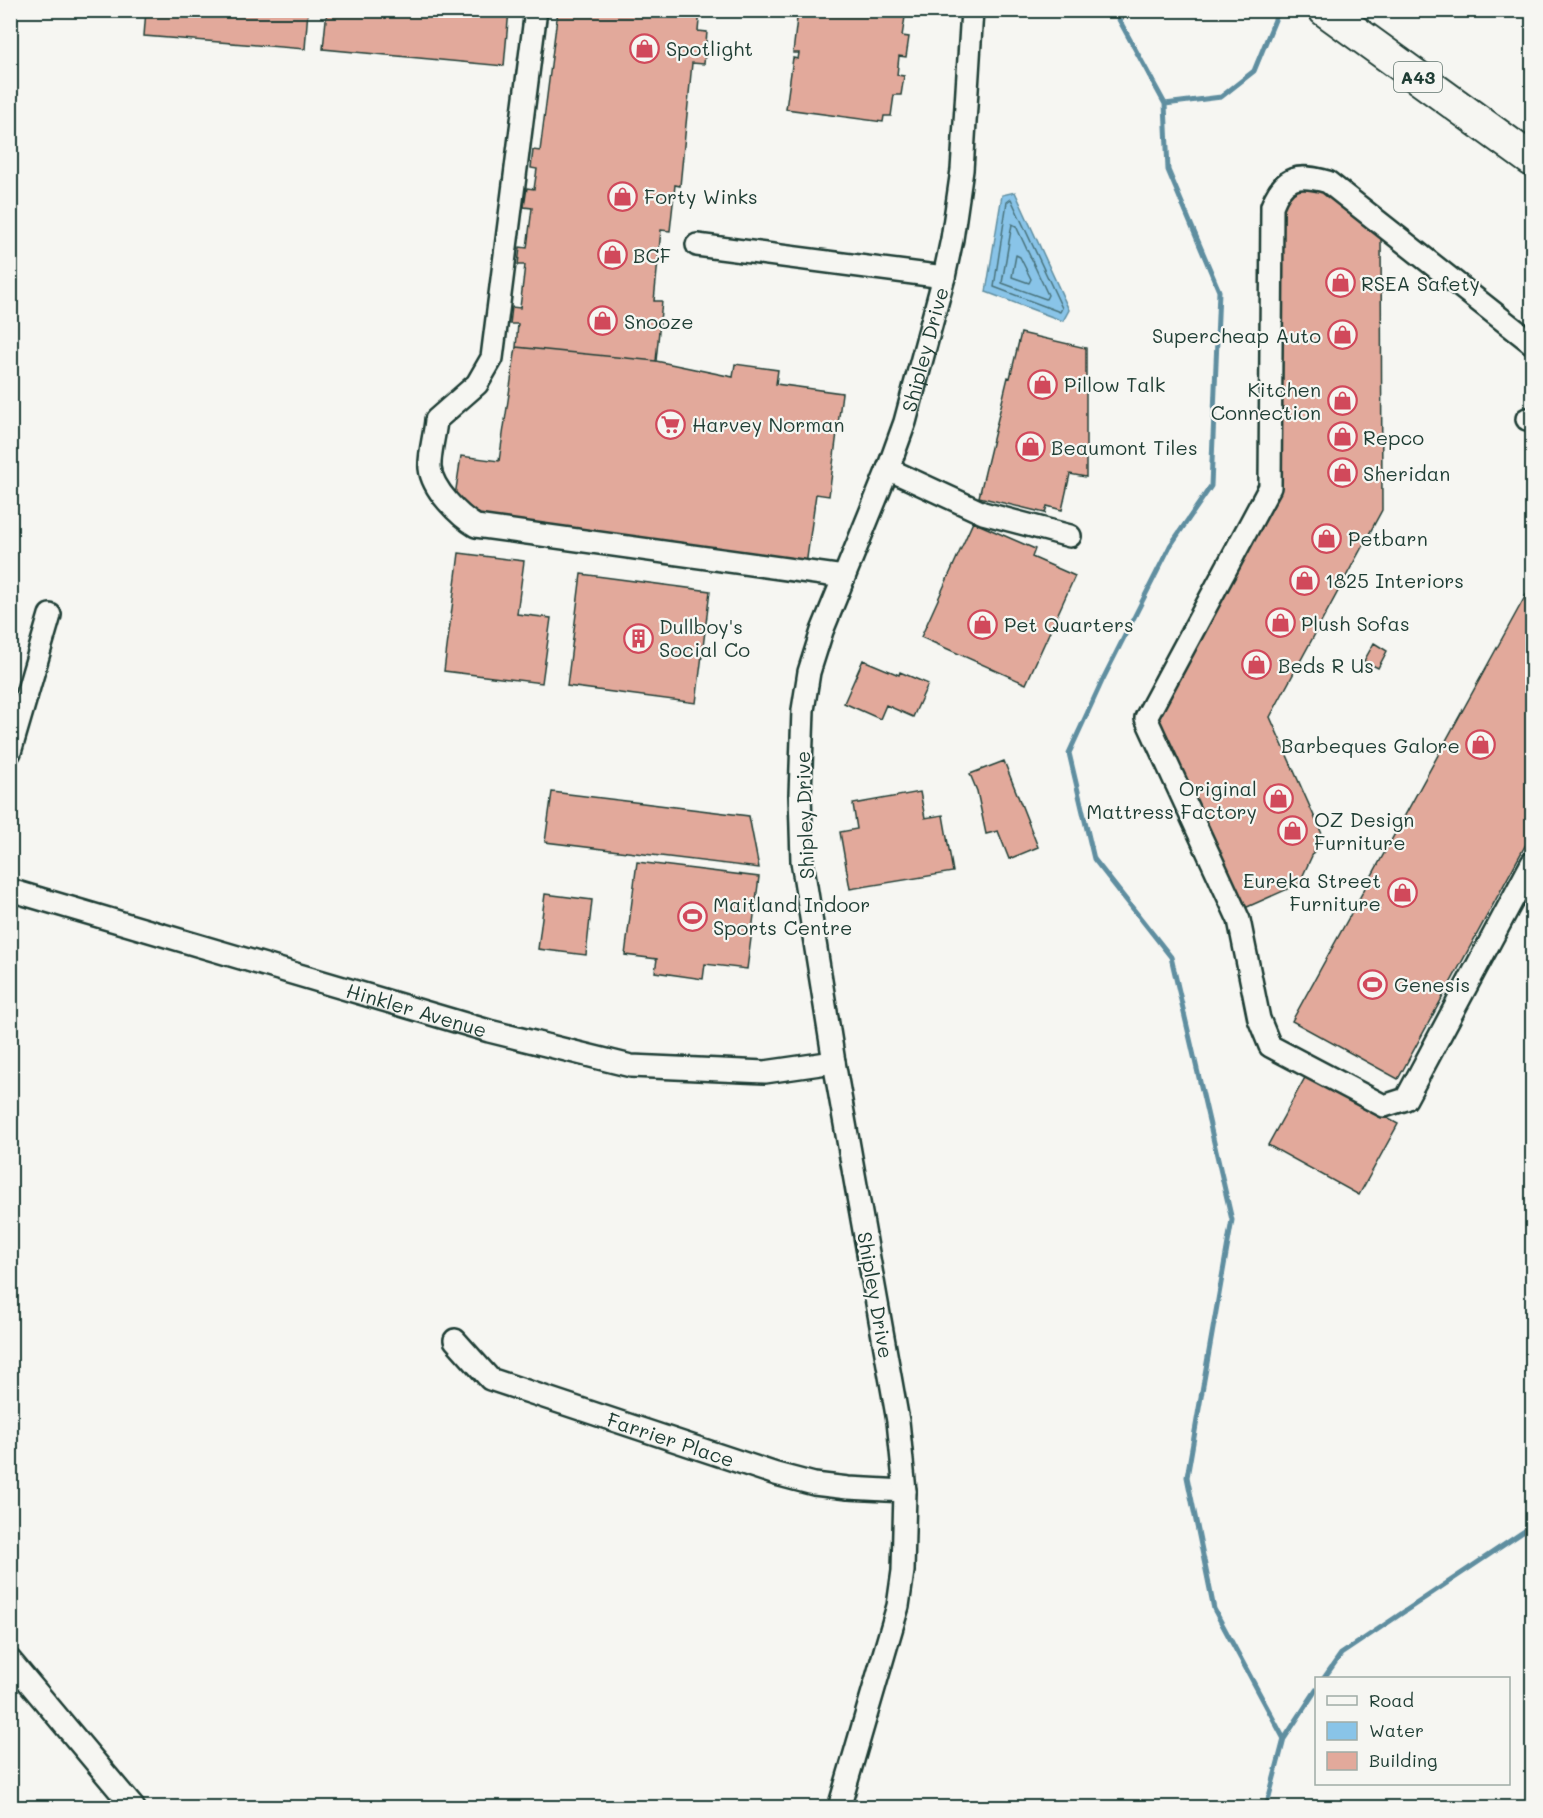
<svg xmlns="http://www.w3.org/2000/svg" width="1543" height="1818" viewBox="0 0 1543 1818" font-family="Mali,sans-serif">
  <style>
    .water { fill: #89c4e8; stroke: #5f8ea0; stroke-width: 1.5 }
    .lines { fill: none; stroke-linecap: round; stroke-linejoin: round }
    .shore { stroke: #49737c; stroke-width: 1.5 }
    .stream { stroke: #5f8ea0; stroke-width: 5 }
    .building { fill: #e2a99b; stroke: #1f3d34; stroke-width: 1.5 }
    .minor-casing { stroke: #1f3d34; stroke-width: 26 }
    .highway-casing { stroke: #1f3d34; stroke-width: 36 }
    .minor { stroke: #f6f6f2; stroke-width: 21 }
    .highway { stroke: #f6f6f2; stroke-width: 32 }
    .labels { text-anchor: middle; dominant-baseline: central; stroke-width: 4.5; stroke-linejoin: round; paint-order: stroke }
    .shield { fill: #f6f6f2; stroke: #60746d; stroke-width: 1.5 }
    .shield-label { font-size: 18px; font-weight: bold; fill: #1f3d34 }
    .poi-label { font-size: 20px; fill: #1f3d34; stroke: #f6f6f2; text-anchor: start }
    .street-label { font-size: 20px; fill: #1f3d34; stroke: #f6f6f2 }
  </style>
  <rect width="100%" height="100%" fill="#f6f6f2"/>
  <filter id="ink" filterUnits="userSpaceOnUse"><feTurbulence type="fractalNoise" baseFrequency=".0167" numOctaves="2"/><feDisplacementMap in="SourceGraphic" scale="12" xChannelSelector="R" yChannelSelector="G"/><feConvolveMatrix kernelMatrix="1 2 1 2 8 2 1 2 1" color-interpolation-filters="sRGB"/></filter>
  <g filter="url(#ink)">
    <path class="water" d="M 1015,192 L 1069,310 L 1063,321 L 986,292 L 1002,195 Z"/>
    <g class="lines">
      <path class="shore" d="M 1011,199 L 1062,308 L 1060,312 L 994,287 L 1007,202 Z
        M 1012,224 L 1016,226 L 1048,295 L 1046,299 L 1002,283 Z
        M 1016,255 L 1020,257 L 1031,279 L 1029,283 L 1012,277 Z"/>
      <path class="stream" d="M 1112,10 L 1116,14 L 1165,104
        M 1279,10 L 1254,71 L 1221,97 L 1165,104 L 1168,170 L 1219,291 L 1211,486 L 1170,546 L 1102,681 L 1069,753 L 1094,859 L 1171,957 L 1232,1220 L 1187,1477 L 1214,1609 L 1284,1739
        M 1324,1678 L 1341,1654 L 1532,1526
        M 1266,1808 L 1284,1739 L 1316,1690"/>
    </g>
    <path class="building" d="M 146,10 L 308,10 L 305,49 L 144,36 Z
      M 327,10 L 509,10 L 504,66 L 323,49 Z
      M 558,10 L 700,10 L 698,31 L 707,32 L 704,64 L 692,63 L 680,186 L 675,185 L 670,231 L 661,230 L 654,301 L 662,301 L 656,361 L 516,347 L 518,324 L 510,324 L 512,307 L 520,308 L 525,265 L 518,265 L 520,247 L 527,248 L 532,208 L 524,207 L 527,188 L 534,189 L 537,169 L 531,168 L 533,150 L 540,151 Z
      M 798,10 L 912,10 L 911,17 L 905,17 L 902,36 L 909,37 L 906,57 L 899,56 L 897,75 L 904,76 L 901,95 L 894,95 L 891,116 L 884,116 L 883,122 L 786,109 L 793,58 L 798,59 L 799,53 L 793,53 Z
      M 1329,188 L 1381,231 L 1382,510 L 1270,717 L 1322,834 L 1299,884 L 1245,908 L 1157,715 L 1282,484 L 1277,203 L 1286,203 L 1286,189 Z
      M 1021,333 L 1086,348 L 1086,477 L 1070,474 L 1062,510 L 1047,506 L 1045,513 L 979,497 L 1008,377 L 1010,378 Z
      M 516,347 L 656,361 L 733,377 L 735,364 L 778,370 L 776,384 L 842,393 L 829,496 L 816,494 L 806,565 L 478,525 L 455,496 L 461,456 L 499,461 Z
      M 973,522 L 1035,549 L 1032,557 L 1075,576 L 1026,684 L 921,637 Z
      M 459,553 L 524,561 L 517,614 L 551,618 L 542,683 L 444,671 Z
      M 581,574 L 710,591 L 696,703 L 567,686 Z
      M 1532,584 L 1532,833 L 1398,1079 L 1292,1021 Z
      M 1374,643 L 1387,651 L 1378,668 L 1364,661 Z
      M 863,660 L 899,675 L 900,672 L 928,684 L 913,717 L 886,705 L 880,719 L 844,703 Z
      M 1004,761 L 1038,847 L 1009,859 L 998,831 L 986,834 L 977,791 L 970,774 Z
      M 552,792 L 749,816 L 759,868 L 545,842 Z
      M 920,792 L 925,818 L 943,815 L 953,872 L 850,889 L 840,832 L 857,829 L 853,804 Z
      M 637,862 L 759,877 L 747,969 L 705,964 L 703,979 L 655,972 L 657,959 L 625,955 Z
      M 545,894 L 592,900 L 586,955 L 538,949 Z
      M 1307,1074 L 1398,1124 L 1359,1195 L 1268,1145 Z"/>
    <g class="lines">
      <defs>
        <g id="minor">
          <path d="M 536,10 L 492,358 L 477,384 L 436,420 C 435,435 429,453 430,468 C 432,489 459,516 476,526 L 844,577"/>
          <path d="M 697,245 L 944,277"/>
          <path d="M 1532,343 L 1328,182 C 1299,174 1284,175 1272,206 L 1270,487 L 1146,718 L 1239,920 L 1259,1019 L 1270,1046 L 1384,1106 L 1406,1099 L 1532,863"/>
          <path d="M 1527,419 L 1532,419"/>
          <path d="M 888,469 L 983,513 L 1070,536"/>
          <path d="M 10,752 L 50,615"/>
          <path id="s1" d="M 10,890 L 489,1031 L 631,1066 L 765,1072 L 834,1062"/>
          <path id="s2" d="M 455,1340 L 490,1379 L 776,1474 L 814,1484 L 848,1488 L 905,1491"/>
          <path d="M 10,1660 L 134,1808"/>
          <path id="s3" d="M 839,1808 L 898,1606 L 903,1571 L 905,1491 L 898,1421 L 834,1062 L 802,861 L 800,795 L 803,710 L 809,672 L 822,631 L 888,469 L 905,422 L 944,277 L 952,239 L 962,170 L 972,10"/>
        </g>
        <path id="highway" d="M 1325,10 L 1532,160"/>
      </defs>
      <use href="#minor" class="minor-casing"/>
      <use href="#highway" class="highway-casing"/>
      <use href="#minor" class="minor"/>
      <use href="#highway" class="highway"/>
    </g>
  </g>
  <defs>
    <symbol id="shop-ring" viewBox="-11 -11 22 22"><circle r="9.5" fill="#f6f6f2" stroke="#d1495b" stroke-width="1.5"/><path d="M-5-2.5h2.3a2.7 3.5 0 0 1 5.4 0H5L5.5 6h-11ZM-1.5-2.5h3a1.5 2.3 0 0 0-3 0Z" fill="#d1495b"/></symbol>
    <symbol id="supermarket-ring" viewBox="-11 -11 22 22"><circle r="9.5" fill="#f6f6f2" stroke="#d1495b" stroke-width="1.5"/><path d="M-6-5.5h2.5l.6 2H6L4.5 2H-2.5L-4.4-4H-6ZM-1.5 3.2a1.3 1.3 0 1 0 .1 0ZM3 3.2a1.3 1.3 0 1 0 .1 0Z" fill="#d1495b"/></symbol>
    <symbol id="building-ring" viewBox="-11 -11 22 22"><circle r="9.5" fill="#f6f6f2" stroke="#d1495b" stroke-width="1.5"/><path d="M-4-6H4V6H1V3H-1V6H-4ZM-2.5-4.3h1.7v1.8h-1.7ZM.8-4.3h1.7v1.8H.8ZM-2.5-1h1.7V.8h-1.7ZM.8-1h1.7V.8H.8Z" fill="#d1495b"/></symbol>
    <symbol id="stadium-ring" viewBox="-11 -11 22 22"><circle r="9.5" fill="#f6f6f2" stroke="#d1495b" stroke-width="1.5"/><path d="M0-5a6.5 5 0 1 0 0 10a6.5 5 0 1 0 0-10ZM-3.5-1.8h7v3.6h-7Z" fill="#d1495b"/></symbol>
  </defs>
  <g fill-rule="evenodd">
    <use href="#shop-ring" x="628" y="32" width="33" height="33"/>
    <use href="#shop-ring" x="606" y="180" width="33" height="33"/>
    <use href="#shop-ring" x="596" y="238" width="33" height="33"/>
    <use href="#shop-ring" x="1324" y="266" width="33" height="33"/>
    <use href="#shop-ring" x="586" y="304" width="33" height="33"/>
    <use href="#shop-ring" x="1326" y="318" width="33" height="33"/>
    <use href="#shop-ring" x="1026" y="368" width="33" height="33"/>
    <use href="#shop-ring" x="1326" y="384" width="33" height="33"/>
    <use href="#supermarket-ring" x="654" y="408" width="33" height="33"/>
    <use href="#shop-ring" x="1326" y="420" width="33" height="33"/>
    <use href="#shop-ring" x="1014" y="430" width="33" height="33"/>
    <use href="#shop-ring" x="1326" y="456" width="33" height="33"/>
    <use href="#shop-ring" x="1310" y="522" width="33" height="33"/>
    <use href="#shop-ring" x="1288" y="564" width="33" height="33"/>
    <use href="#shop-ring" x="1264" y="606" width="33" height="33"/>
    <use href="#shop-ring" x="966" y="608" width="33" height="33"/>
    <use href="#building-ring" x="622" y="622" width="33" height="33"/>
    <use href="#shop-ring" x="1240" y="648" width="33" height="33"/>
    <use href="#shop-ring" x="1464" y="728" width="33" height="33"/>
    <use href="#shop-ring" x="1262" y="782" width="33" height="33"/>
    <use href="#shop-ring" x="1276" y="814" width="33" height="33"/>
    <use href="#shop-ring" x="1386" y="876" width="33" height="33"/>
    <use href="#stadium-ring" x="676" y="900" width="33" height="33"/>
    <use href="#stadium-ring" x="1356" y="968" width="33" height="33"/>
  </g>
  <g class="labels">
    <rect class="shield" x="1394" y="62" width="48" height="30" rx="4.5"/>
    <g class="shield-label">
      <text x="1418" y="77">A43</text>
    </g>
    <g class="poi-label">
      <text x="666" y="48">Spotlight</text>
      <text x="644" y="196">Forty Winks</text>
      <text x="633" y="255">BCF</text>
      <text x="1361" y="283">RSEA Safety</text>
      <text x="624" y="321">Snooze</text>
      <text x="1321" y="335" text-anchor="end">Supercheap Auto</text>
      <text x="1064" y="384">Pillow Talk</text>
      <text x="1321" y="389" text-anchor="end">Kitchen<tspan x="1321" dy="23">Connection</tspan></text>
      <text x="692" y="424">Harvey Norman</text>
      <text x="1363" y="437">Repco</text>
      <text x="1051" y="447">Beaumont Tiles</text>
      <text x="1363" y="473">Sheridan</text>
      <text x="1348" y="538">Petbarn</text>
      <text x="1325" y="580">1825 Interiors</text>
      <text x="1301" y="623">Plush Sofas</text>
      <text x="1004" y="624">Pet Quarters</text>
      <text x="659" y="626">Dullboy's<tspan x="659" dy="23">Social Co</tspan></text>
      <text x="1278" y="665">Beds R Us</text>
      <text x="1460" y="745" text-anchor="end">Barbeques Galore</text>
      <text x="1257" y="788" text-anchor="end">Original<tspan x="1257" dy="23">Mattress Factory</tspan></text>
      <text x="1314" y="819">OZ Design<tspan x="1314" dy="23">Furniture</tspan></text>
      <text x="1381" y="880" text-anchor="end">Eureka Street<tspan x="1381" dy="23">Furniture</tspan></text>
      <text x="713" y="904">Maitland Indoor<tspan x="713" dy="23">Sports Centre</tspan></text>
      <text x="1394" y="984">Genesis</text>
    </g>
    <g class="street-label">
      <text stroke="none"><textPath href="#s3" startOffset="1497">Shipley Drive</textPath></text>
      <text transform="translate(804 815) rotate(-92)">Shipley Drive</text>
      <text stroke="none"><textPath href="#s1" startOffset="424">Hinkler Avenue</textPath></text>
      <text transform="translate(876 1295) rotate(80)">Shipley Drive</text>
      <text stroke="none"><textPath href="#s2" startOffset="243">Farrier Place</textPath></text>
    </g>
  </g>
  <rect width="1543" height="1818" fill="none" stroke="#f6f6f2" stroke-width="36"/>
  <rect x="18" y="18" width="1507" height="1782" fill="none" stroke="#1f3d34" stroke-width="2" filter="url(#ink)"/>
  <rect x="1315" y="1677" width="195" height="108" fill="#f6f6f2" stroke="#a0aca6" stroke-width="1.5"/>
  <rect x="1327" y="1696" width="30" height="9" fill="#f6f6f2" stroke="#a0aca6" stroke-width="1.5"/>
  <text x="1369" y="1707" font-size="18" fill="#1f3d34">Road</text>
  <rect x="1327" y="1722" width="30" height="18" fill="#89c4e8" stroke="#a0aca6" stroke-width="1.5"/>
  <text x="1369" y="1737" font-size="18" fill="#1f3d34">Water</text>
  <rect x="1327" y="1752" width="30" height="18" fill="#e2a99b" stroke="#a0aca6" stroke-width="1.5"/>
  <text x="1369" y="1767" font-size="18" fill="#1f3d34">Building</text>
</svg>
